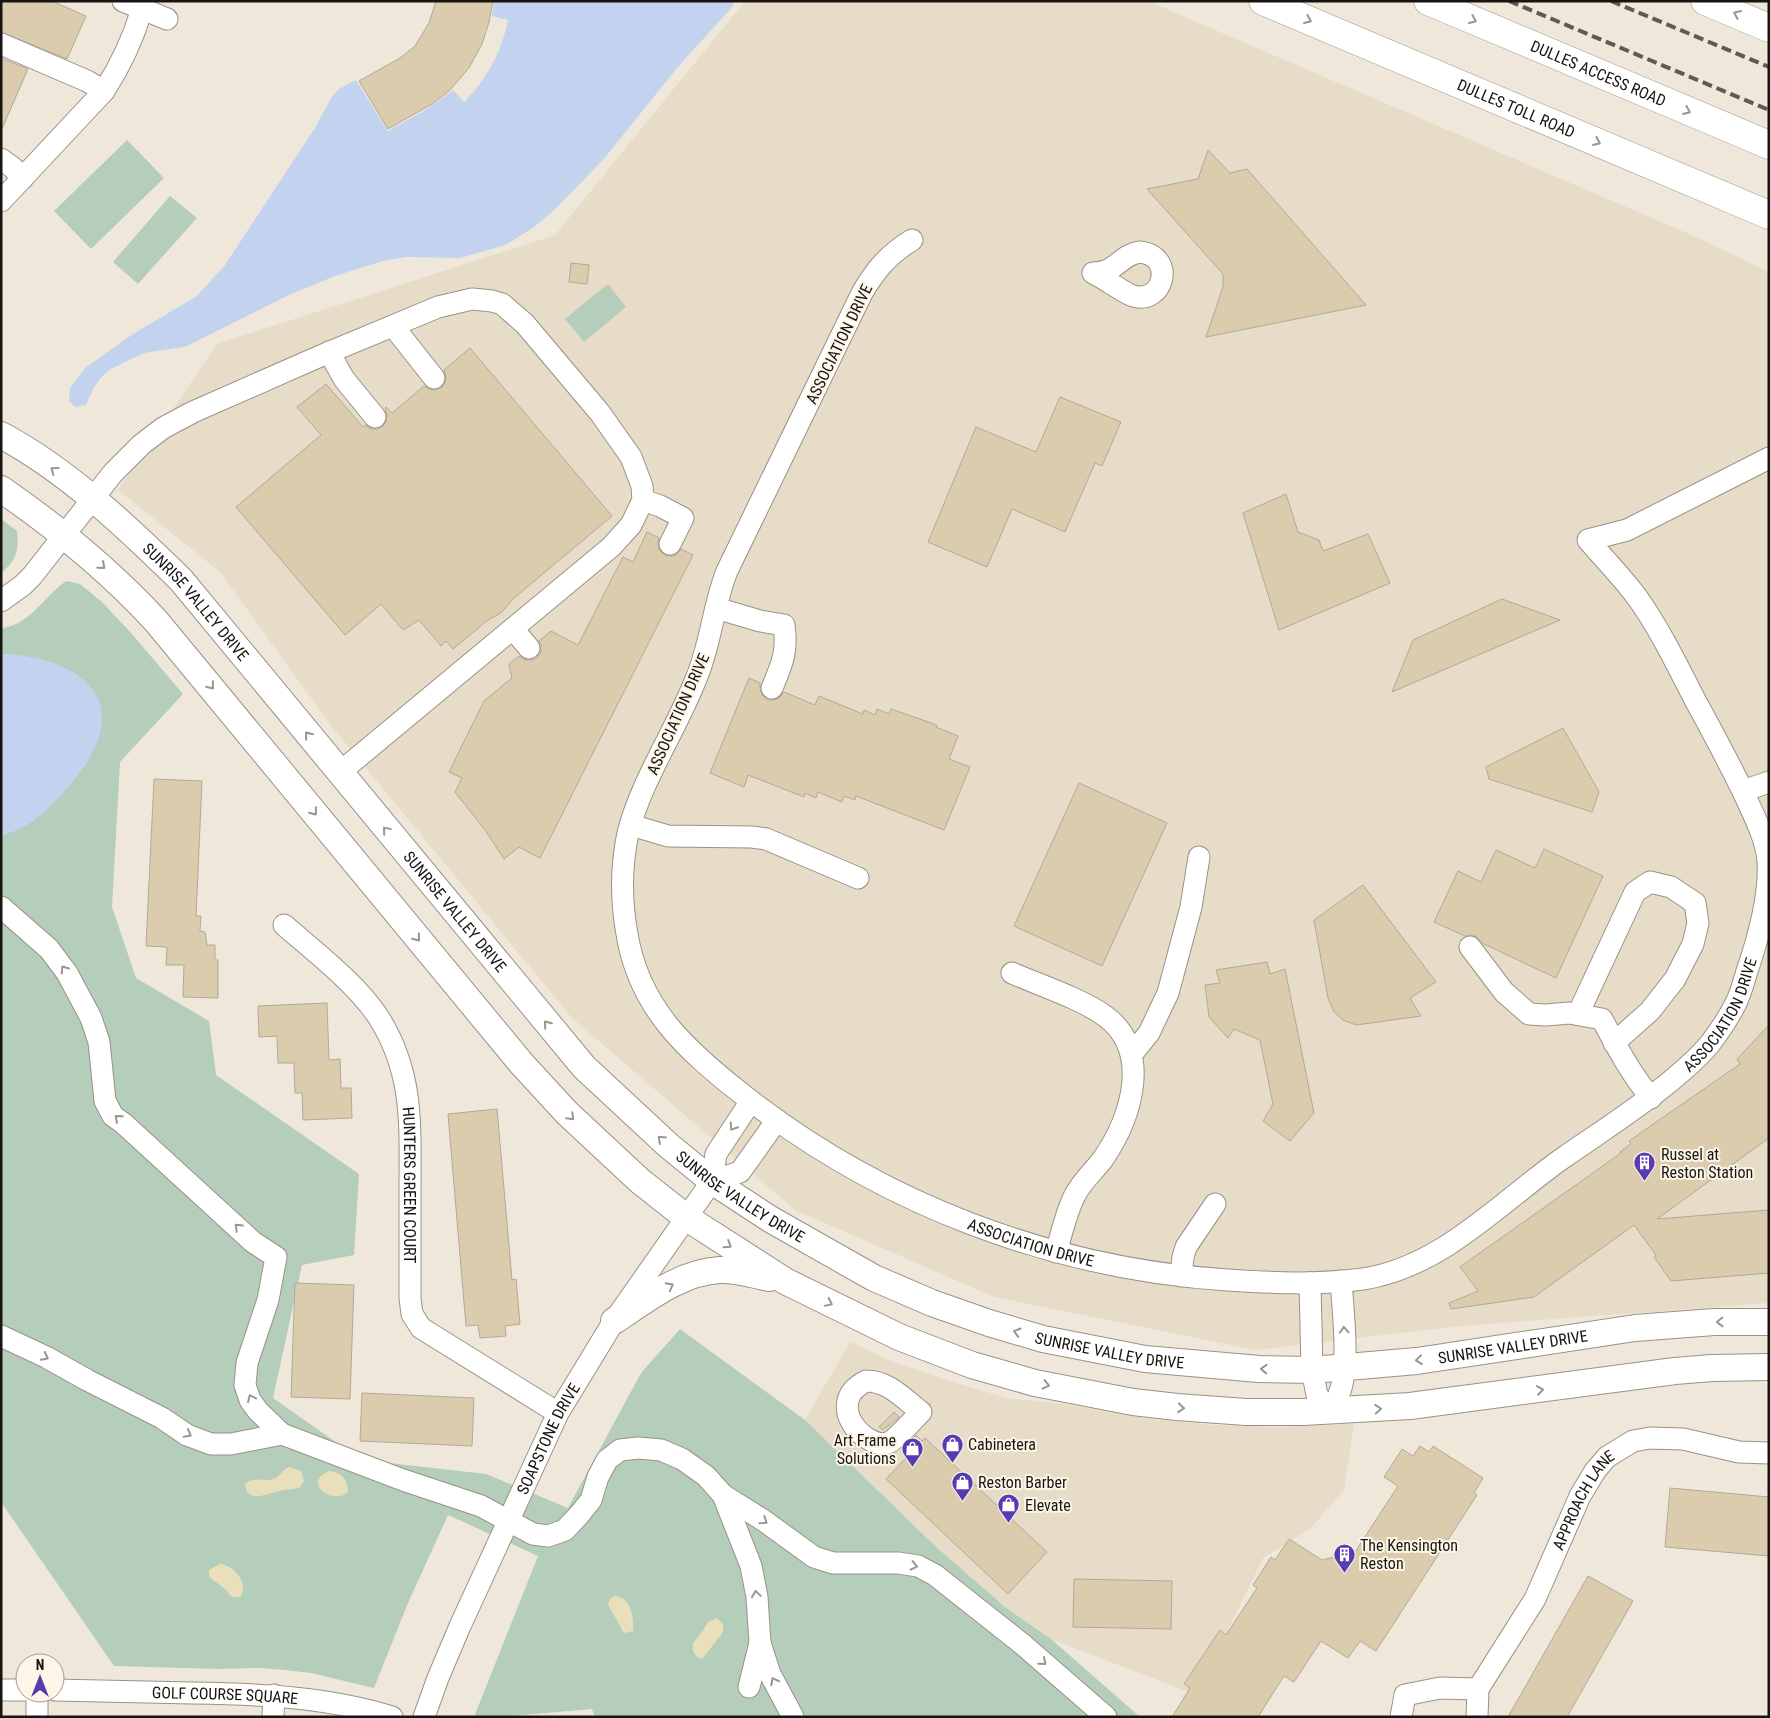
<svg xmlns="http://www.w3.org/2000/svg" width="1770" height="1718" viewBox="0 0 1770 1718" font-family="'Roboto Condensed',sans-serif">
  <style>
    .built { fill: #e7dcc7 }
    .green { fill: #b5cdbb }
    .sand { fill: #e9dfba }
    .water { fill: #c3d2ef }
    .building { fill: #dbccae; stroke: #b0a99b }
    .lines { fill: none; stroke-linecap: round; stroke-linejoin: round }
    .minor-casing { stroke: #999285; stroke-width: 23 }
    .major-casing { stroke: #999285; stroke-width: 28 }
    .highway-casing { stroke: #999285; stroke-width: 29 }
    .minor { stroke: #fff; stroke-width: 21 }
    .major { stroke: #fff; stroke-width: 26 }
    .highway { stroke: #fff; stroke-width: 28 }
    .rail { stroke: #5f5a52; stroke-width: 4; stroke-dasharray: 10 5; stroke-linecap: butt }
    .oneway { stroke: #979693 }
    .labels { text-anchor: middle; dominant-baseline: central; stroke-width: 4; stroke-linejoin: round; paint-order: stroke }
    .street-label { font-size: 16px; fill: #181510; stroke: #fdf5e7 }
    .poi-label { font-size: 16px; fill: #181510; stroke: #fdf5e7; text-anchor: start }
  </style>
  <rect width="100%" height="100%" fill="#efe8da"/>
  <path class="built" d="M 745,1 L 1148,1 L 1696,237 L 1769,272 L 1769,1303 L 1461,1326 L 1256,1350 L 994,1297 L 795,1210 L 572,1018 L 329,723 L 220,572 L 118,490 L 217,344 L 555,235 Z
    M 850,1342 L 891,1361 L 959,1384 L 1007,1398 L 1063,1404 L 1149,1419 L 1216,1425 L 1279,1427 L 1354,1424 L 1344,1490 L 1311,1528 L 1263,1558 L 1196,1695 L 1051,1639 L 1005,1607 L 933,1545 L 805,1420 Z"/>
  <path class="green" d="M 127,140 L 164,178 L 91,249 L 54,211 Z
    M 170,196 L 197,218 L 138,284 L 113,262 Z
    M 608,284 L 626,307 L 584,342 L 565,319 Z
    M 1,519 L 17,531 C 19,551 17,560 1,573 Z
    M 66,581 L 80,584 L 102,602 L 132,634 L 183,694 L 120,762 L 112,907 L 136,978 L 209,1021 L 216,1075 L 359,1174 L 354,1255 L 302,1265 L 273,1398 L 347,1450 L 389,1463 L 486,1474 L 568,1508 L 641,1373 L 680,1329 L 805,1420 L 934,1545 L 1005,1607 L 1051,1639 L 1140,1717 L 595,1717 L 592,1709 L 500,1717 L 474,1717 L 538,1556 L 448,1515 L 408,1603 L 374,1688 L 311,1673 L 285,1670 L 258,1668 L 219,1669 L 114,1666 L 1,1502 L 1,629 C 7,627 15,625 20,622 C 38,611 49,593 66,581 Z"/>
  <path class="sand" d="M 289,1467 L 301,1471 L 304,1481 L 299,1488 C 292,1490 285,1489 279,1491 C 267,1494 247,1504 245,1484 C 255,1476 262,1482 273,1479 C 280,1477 282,1470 289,1467 Z
    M 330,1471 C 342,1473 348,1480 348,1492 C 331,1507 301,1480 330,1471 Z
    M 220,1564 C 234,1565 250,1584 240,1597 L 232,1597 L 224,1588 L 209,1577 L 209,1570 Z
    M 615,1596 C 631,1597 634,1618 633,1631 L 624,1633 L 608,1605 L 610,1599 Z
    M 717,1618 L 723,1624 L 723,1631 L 721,1635 L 702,1659 C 694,1657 692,1650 693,1643 L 702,1632 L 708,1622 Z"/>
  <path class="water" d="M 494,1 L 735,1 L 733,6 L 677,68 L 603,160 L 554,210 L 533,228 L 505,245 L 460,258 L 406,257 L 383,261 L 335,276 L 291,294 L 185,347 L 148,352 L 133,358 L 109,370 L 100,379 L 93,389 L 86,405 L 75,407 L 69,401 L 70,388 L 85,368 L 133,334 L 197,296 L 225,265 L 315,128 L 331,98 L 339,89 L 356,80 L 388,131 L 427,109 L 453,90 L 464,102 L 468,98 C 489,75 502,50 508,20 L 492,16 Z
    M 1,654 C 37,654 101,670 102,716 C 103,745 81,773 63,793 C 46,812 27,830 1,835 Z"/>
  <path class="building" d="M 1,1 L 52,1 L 86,16 L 67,59 L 1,32 Z
    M 436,1 L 493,1 L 489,22 L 482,44 L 469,68 L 449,91 L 432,104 L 388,129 L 359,81 L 400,58 L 415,46 L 429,23 Z
    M 1,58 L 28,69 L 1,131 Z
    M 1208,150 L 1230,173 L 1247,169 L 1366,305 L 1206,337 L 1223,287 L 1223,274 L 1147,189 L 1198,179 Z
    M 571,263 L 589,265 L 587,284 L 569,282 Z
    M 470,348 L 612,516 L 514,598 L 501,613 L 488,620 L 453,649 L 446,641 L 441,646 L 419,620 L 403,630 L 381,604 L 345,635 L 236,507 L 321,435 L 297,407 L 326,384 L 363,427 L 365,425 L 371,429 L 377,429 L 383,426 L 386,422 L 387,415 L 385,409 L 386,407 L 392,413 L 424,386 L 429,389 L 435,390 L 442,387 L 445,383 L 446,377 L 444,370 Z
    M 1060,397 L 1121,422 L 1102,466 L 1095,463 L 1065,532 L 1012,509 L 987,567 L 928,542 L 976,427 L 1036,452 Z
    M 1286,494 L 1298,532 L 1319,540 L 1323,551 L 1368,534 L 1390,583 L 1279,630 L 1243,513 Z
    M 647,532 L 659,538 L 658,544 L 659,550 L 665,555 L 671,556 L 676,555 L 681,549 L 693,555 L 540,858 L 519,847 L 504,859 L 485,830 L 455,792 L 462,778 L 449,772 L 484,701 L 512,678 L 509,664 L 519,656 L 525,660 L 532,660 L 537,658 L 541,652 L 541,645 L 539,641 L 551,631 L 578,645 L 623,557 L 633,562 Z
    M 1502,599 L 1560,620 L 1392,692 L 1413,640 Z
    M 749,678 L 760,683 L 760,689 L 762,695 L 768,700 L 773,700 L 779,698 L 784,692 L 815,705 L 819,696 L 863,714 L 864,710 L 875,715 L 877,709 L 889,714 L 891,709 L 937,725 L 936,727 L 958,736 L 949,759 L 970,767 L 944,830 L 856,796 L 855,800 L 844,796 L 842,802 L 818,792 L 816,798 L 805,793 L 804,797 L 748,775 L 744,787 L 710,773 Z
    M 1563,728 L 1599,792 L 1592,812 L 1489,779 L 1486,767 Z
    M 154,779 L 202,781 L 196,916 L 201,916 L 200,931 L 205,932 L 207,945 L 215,945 L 215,960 L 218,960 L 218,998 L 183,997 L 184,965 L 166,965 L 167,947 L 146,946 Z
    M 1079,783 L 1167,823 L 1102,966 L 1014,926 Z
    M 1544,849 L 1603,876 L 1556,978 L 1484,944 L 1475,936 L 1465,936 L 1434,922 L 1458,871 L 1481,882 L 1496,850 L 1535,868 Z
    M 1363,885 L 1436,982 L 1410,998 L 1421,1016 L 1356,1025 L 1343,1020 L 1334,1012 L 1328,998 L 1314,920 Z
    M 1267,962 L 1270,974 L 1285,969 L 1314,1113 L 1290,1141 L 1263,1121 L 1273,1104 L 1260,1040 L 1234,1029 L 1228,1038 L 1209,1017 L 1205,985 L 1220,983 L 1216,970 Z
    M 327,1003 L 329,1060 L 340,1059 L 341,1088 L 351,1088 L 352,1118 L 303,1120 L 302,1093 L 295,1093 L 294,1063 L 278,1063 L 277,1036 L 259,1037 L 258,1006 Z
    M 1769,1025 L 1769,1138 L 1657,1219 L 1769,1210 L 1769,1273 L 1671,1281 L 1654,1257 L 1656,1255 L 1634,1225 L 1534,1297 L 1451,1309 L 1449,1303 L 1478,1291 L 1460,1267 L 1621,1153 L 1620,1152 L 1631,1144 L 1629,1141 L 1740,1064 L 1737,1059 Z
    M 497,1109 L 512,1280 L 516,1279 L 520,1324 L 505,1326 L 506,1336 L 480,1338 L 478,1325 L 466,1326 L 448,1114 Z
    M 295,1283 L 354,1285 L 350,1399 L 291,1397 Z
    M 362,1393 L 474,1398 L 472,1446 L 360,1441 Z
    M 894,1412 L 899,1417 L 883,1430 L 879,1427 Z
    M 916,1435 L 922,1441 L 925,1438 L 1047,1552 L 1008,1594 L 886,1479 L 908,1456 L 902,1449 Z
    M 1420,1446 L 1429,1452 L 1433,1446 L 1483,1478 L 1474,1493 L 1477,1495 L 1376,1651 L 1360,1641 L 1348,1658 L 1321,1641 L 1294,1682 L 1284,1676 L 1258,1717 L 1172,1717 L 1190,1688 L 1184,1684 L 1220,1630 L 1226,1635 L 1257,1588 L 1253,1585 L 1271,1557 L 1275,1560 L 1289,1539 L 1322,1560 L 1355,1552 L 1398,1486 L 1384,1477 L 1402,1449 L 1413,1456 Z
    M 1670,1488 L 1769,1497 L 1769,1556 L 1665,1547 Z
    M 1588,1576 L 1633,1601 L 1567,1717 L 1508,1717 Z
    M 1074,1579 L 1172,1581 L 1171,1629 L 1073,1627 Z"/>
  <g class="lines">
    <defs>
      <g id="minor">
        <path d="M 123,1 L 167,19"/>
        <path d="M 1,44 L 87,81 L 104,91"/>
        <path d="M 1,159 L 12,167 L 23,178"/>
        <path d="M 1,201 L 104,91 C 121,65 133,39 142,9"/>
        <path id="s1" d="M 912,240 C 888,255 876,269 862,293 L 727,571 C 713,606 711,644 696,679 C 676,730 641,781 628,833 C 621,866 621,901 627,934 C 639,1008 686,1050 742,1094 C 880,1203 1052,1269 1228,1280 C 1273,1283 1318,1285 1363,1279 C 1442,1267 1499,1203 1563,1158 C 1599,1133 1637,1109 1672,1080 C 1686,1068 1701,1056 1712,1041 C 1721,1029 1730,1015 1736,1003 C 1741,993 1744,981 1747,971 C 1758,939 1770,895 1768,861 C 1766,839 1755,818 1746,798 C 1730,764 1712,731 1694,698 C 1677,665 1660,630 1639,600 C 1624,579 1605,560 1588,540 L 1627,530 L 1769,458"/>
        <path d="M 1140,252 C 1176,256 1164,305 1133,296 C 1124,293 1104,278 1093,273 C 1117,273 1119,255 1140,252 Z"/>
        <path d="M 393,326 L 434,378"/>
        <path d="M 329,352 L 344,379 L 375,417"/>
        <path d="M 643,500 L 660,506 L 683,518 L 670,544"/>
        <path d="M 1,601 L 23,585 L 32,576 L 113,473 L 142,444 L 163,428 L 193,412 L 318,357 L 438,307 L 472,299 L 492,301 L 502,304 L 525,324 L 600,413 L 631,457 L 642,486 L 643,500 L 631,525 L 611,547 L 339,773"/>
        <path d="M 716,608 L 760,621 L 784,625 C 788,651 782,664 772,688"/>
        <path d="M 513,629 L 529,648"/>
        <path d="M 1743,791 L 1769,782"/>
        <path d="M 631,825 L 668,836 L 752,837 L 766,839 L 858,878"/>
        <path d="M 1,907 L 49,949 L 67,973 L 91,1018 L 99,1042 L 105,1101 L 113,1116 L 123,1123 L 253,1242 L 276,1257 L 268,1300 L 247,1363 L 245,1385 L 250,1400 L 258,1411 L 282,1434 L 403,1480 L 481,1506 L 533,1534 L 548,1536 L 565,1530 L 579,1515 L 591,1500 L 598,1477 L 607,1460 L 620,1450 L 638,1448 L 661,1450 L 682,1459 L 706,1476 L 723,1495 L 763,1520 L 814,1557 L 833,1563 L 898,1563 L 918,1566 L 935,1575 L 1021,1643 L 1106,1717"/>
        <path id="s2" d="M 284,925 C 315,952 357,984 379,1018 C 414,1074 410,1125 410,1188 C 410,1224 410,1261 410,1298 L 412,1314 L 421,1328 L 558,1413"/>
        <path d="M 1470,947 L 1504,992 L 1529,1014 L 1546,1015 L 1569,1013 L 1602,1019 C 1616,1046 1631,1074 1651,1098"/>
        <path d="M 1012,973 C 1039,985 1082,999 1105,1016 C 1153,1051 1131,1118 1103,1159 C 1094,1171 1082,1181 1075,1195 C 1066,1212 1062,1233 1056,1252"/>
        <path d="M 1578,1014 L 1635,892 L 1650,882 L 1671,887 L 1695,903 L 1698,923 L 1693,944 L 1675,979 L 1650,1011 L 1614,1043"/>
        <path d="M 1132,1054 L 1149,1033 L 1168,993 L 1191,907 L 1199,857"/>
        <path d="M 712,1181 L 740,1172 L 777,1120"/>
        <path d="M 1181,1276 L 1183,1257 L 1186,1247 L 1215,1204"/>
        <path d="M 1310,1283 L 1312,1370 L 1317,1395 L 1330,1411 C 1333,1406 1337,1400 1339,1394 C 1350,1367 1343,1311 1341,1281"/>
        <path d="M 1,1336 L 46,1357 L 87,1380 L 162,1418 L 187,1435 L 211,1444 L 231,1444 L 282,1434"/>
        <path d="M 866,1381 C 889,1381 904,1399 921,1412 C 914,1419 898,1437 890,1442 C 868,1453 821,1404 866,1381 Z"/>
        <path d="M 723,1495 L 751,1566 L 757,1597 L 760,1643 L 770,1674 L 793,1717"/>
        <path d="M 749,1687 L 760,1643"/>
        <path d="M 1,1690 L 25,1690"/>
        <path id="s3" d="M 55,1690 C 101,1691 147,1692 192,1693 C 260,1694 328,1697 392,1717"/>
        <path d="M 37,1693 L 37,1717"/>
        <path d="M 273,1717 L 274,1695"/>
        <path id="s4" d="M 424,1717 L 438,1678 L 460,1626 L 558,1413 L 614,1321 L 712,1181 L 716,1154 L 751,1101"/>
        <path d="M 1401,1717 L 1405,1695 L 1440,1688 L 1478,1689"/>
        <path id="s5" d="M 1477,1717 L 1478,1689 L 1535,1599 L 1580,1496 L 1595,1471 L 1607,1457 L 1633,1441 L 1650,1438 L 1683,1439 L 1739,1452 L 1769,1453"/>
      </g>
      <g id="major">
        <path id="s6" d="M 1,435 C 67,470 128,528 181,580 L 584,1067 L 669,1146 L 712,1181 L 770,1219 L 874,1278 L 932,1303 L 989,1323 L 1043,1339 L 1145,1359 L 1259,1369 L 1312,1370 L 1417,1361 L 1635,1328 L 1714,1322 L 1769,1322"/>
        <path d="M 1,489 C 59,529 109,570 156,621 L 521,1063 L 567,1113 L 640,1181 L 687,1218 L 785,1281 L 899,1337 L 972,1365 L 1035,1383 L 1133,1402 L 1177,1407 L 1246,1412 L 1303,1412 L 1410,1406 L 1675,1371 L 1712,1368 L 1769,1367"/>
        <path d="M 614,1321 C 646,1300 680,1272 720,1270 C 736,1269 754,1275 769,1278"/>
      </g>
      <g id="highway">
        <path id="s7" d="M 1263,1 L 1769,215"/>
        <path id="s8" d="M 1428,1 L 1769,145"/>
        <path d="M 1705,1 L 1769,28"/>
      </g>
    </defs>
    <use href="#minor" class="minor-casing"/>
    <use href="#major" class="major-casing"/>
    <use href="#highway" class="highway-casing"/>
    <use href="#minor" class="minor"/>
    <use href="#major" class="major"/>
    <use href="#highway" class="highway"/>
    <path class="rail" d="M 1509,1 L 1769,110
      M 1611,1 L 1769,67"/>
  </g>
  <defs><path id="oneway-chevron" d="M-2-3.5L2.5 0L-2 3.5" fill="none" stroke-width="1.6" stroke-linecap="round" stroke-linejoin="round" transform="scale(1.25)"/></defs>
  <g class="oneway">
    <use href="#oneway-chevron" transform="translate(1737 14) rotate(-157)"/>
    <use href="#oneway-chevron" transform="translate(1308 20) rotate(23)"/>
    <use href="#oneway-chevron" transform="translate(1473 20) rotate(23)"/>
    <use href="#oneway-chevron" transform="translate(1687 111) rotate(23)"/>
    <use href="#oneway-chevron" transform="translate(1597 142) rotate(23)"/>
    <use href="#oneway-chevron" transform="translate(54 470) rotate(-144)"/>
    <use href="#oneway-chevron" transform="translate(102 566) rotate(41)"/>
    <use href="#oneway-chevron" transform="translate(211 686) rotate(51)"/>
    <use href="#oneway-chevron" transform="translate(308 735) rotate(-129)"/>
    <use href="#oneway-chevron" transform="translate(314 812) rotate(51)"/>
    <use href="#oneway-chevron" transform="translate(386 830) rotate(-130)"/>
    <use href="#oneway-chevron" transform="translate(417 938) rotate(51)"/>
    <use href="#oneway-chevron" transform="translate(64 969) rotate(-125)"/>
    <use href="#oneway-chevron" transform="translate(547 1024) rotate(-129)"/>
    <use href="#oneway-chevron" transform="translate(571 1117) rotate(45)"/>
    <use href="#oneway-chevron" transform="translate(118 1118) rotate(-139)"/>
    <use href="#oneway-chevron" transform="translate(733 1127) rotate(123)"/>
    <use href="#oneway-chevron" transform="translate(661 1139) rotate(-137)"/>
    <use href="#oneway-chevron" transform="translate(238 1227) rotate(-136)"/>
    <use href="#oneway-chevron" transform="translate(728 1245) rotate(33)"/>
    <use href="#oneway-chevron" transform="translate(670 1286) rotate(-28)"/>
    <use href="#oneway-chevron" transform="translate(829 1303) rotate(26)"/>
    <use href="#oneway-chevron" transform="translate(1720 1322) rotate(179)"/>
    <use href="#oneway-chevron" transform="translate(1344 1330) rotate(-93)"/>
    <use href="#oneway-chevron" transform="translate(1017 1332) rotate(-164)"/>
    <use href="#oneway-chevron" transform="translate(45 1357) rotate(27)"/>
    <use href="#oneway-chevron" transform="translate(1419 1360) rotate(173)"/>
    <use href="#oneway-chevron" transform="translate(1264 1369) rotate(-178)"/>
    <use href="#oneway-chevron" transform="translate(1046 1385) rotate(13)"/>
    <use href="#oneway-chevron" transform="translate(1540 1390) rotate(-8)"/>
    <use href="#oneway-chevron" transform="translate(251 1398) rotate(-115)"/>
    <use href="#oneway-chevron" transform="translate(1181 1408) rotate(5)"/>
    <use href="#oneway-chevron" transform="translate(1378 1409) rotate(-4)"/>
    <use href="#oneway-chevron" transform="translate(188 1434) rotate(28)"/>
    <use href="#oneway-chevron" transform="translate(764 1521) rotate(34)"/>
    <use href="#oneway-chevron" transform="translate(914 1566) rotate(13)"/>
    <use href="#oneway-chevron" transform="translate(756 1594) rotate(-98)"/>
    <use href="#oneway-chevron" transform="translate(1043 1662) rotate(41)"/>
    <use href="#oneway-chevron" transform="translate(774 1681) rotate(-117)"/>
  </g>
  <defs>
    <symbol id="building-pin" viewBox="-11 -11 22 30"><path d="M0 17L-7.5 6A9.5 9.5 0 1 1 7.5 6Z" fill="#573bb3" stroke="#fdf5e7"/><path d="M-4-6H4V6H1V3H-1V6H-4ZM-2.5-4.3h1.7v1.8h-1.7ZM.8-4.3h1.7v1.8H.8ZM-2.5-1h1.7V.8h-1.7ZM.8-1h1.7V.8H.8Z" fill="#fff"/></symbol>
    <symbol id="shop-pin" viewBox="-11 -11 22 30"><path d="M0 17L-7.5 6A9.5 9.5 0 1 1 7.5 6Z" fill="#573bb3" stroke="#fdf5e7"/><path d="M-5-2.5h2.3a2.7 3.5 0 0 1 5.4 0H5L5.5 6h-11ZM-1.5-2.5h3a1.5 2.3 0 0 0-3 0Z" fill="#fff"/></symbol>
  </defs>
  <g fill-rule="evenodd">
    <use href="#building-pin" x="1632" y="1150" width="25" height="34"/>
    <use href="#shop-pin" x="940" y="1432" width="25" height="34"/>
    <use href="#shop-pin" x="900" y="1436" width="25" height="34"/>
    <use href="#shop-pin" x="950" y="1470" width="25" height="34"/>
    <use href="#shop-pin" x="996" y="1492" width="25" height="34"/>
    <use href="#building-pin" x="1332" y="1542" width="25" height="34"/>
  </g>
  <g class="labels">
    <g class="street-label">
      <text stroke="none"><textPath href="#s8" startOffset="185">DULLES ACCESS ROAD</textPath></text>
      <text stroke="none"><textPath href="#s7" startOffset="275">DULLES TOLL ROAD</textPath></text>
      <text transform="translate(839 344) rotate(-64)">ASSOCIATION DRIVE</text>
      <text stroke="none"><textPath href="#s6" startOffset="258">SUNRISE VALLEY DRIVE</textPath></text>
      <text transform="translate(678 714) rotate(-66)">ASSOCIATION DRIVE</text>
      <text stroke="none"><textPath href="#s6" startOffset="662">SUNRISE VALLEY DRIVE</textPath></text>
      <text stroke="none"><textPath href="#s1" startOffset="2085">ASSOCIATION DRIVE</textPath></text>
      <text stroke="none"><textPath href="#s2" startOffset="306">HUNTERS GREEN COURT</textPath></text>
      <text stroke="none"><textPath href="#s6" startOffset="1068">SUNRISE VALLEY DRIVE</textPath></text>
      <text stroke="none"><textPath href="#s1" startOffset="1295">ASSOCIATION DRIVE</textPath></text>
      <text stroke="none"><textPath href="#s6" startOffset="1878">SUNRISE VALLEY DRIVE</textPath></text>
      <text stroke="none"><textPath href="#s6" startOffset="1472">SUNRISE VALLEY DRIVE</textPath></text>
      <text stroke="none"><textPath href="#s4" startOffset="305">SOAPSTONE DRIVE</textPath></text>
      <text stroke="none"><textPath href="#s5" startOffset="245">APPROACH LANE</textPath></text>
      <text stroke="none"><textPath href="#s3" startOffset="170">GOLF COURSE SQUARE</textPath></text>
    </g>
    <g class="poi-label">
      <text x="1661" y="1154">Russel at<tspan x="1661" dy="18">Reston Station</tspan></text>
      <text x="896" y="1440" text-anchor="end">Art Frame<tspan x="896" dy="18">Solutions</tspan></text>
      <text x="968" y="1444">Cabinetera</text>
      <text x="978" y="1482">Reston Barber</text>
      <text x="1025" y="1505">Elevate</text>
      <text x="1360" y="1545">The Kensington<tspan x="1360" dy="18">Reston</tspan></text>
    </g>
  </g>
  <rect width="1770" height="1718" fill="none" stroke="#181510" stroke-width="5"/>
  <g transform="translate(40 1678)"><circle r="24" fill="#fdf5e7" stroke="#a19b91"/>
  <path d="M0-4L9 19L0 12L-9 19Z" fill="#573bb3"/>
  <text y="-8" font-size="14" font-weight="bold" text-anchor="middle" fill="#181510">N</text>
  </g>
</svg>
